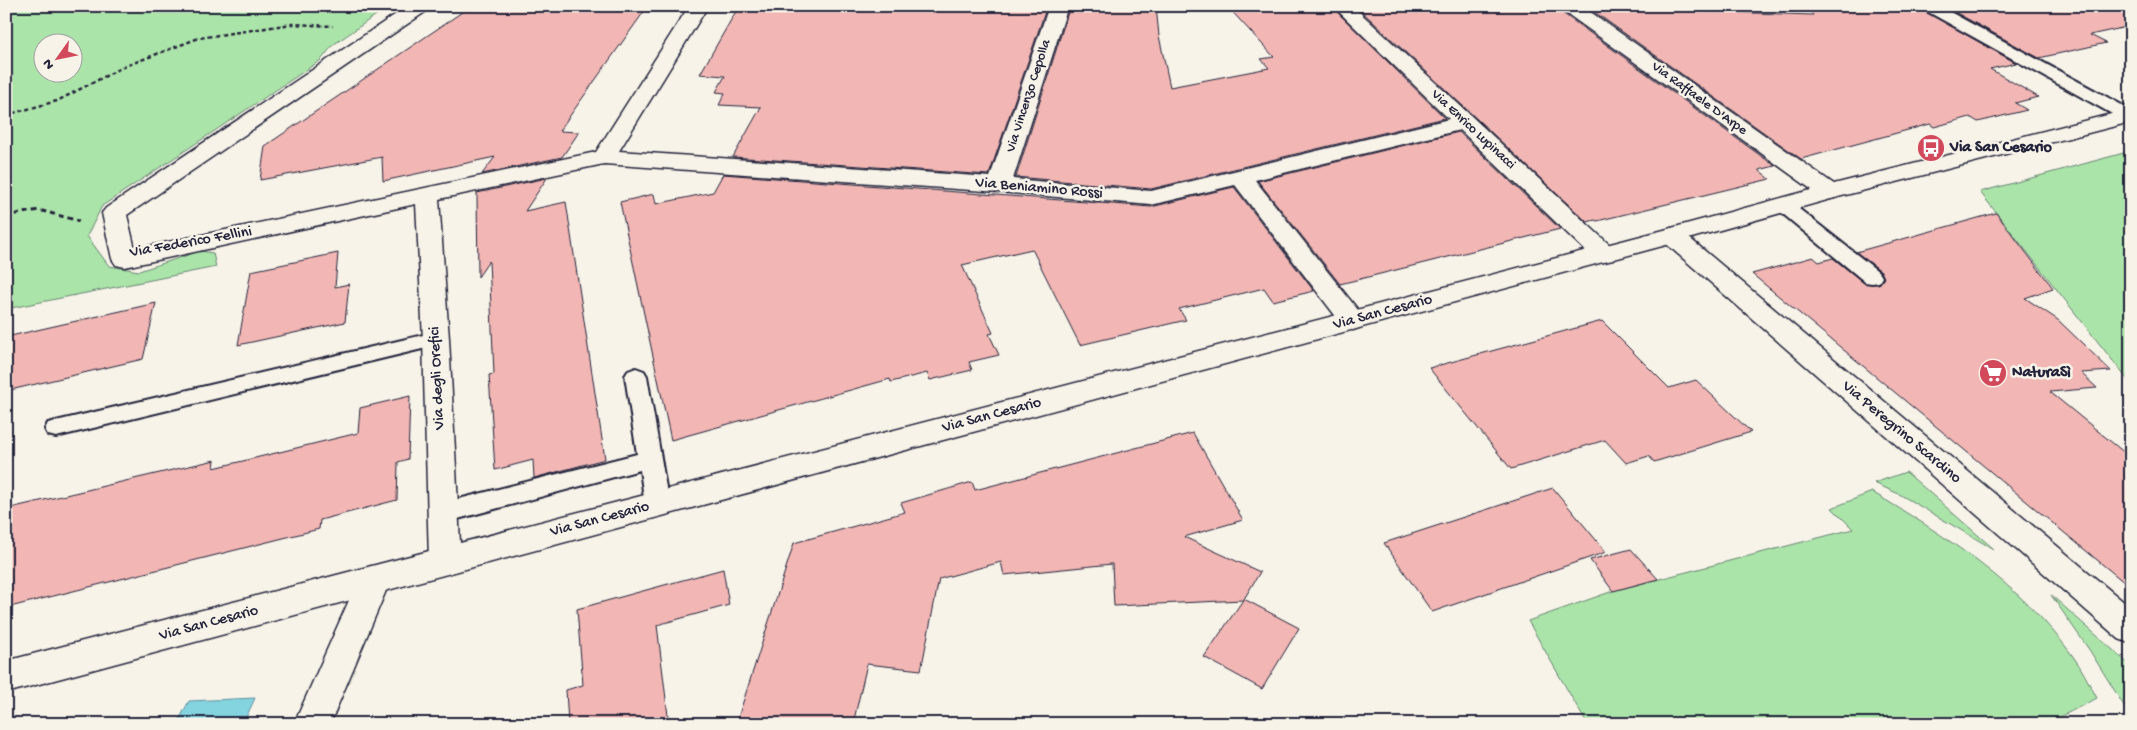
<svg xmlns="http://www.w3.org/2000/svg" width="2137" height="730" viewBox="0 0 2137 730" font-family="'Gochi Hand',sans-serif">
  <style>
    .green { fill: #abe4a9; stroke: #668372; fill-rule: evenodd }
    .water { fill: #84d4df; stroke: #5d8d9d }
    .building { fill: #f2b7b4; stroke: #22223b }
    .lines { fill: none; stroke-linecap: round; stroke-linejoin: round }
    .lane-casing { stroke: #22223b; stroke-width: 4 }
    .street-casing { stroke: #22223b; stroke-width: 3 }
    .secondary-casing { stroke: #22223b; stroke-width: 3 }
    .path-far1 { stroke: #22223b; stroke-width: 2.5; stroke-dasharray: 4 3; stroke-linecap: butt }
    .path { stroke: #22223b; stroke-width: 3; stroke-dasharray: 5 4; stroke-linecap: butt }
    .lane { fill: #f7f3e8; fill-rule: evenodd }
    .street { fill: #f7f3e8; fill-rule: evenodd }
    .secondary { fill: #f7f3e8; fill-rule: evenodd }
    .labels { text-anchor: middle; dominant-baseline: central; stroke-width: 5; stroke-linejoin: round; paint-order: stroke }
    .far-street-label { font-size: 14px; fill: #22223b; stroke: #f7f3e8 }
    .poi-label { font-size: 16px; font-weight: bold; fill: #22223b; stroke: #f7f3e8; text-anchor: start }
    .street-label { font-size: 16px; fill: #22223b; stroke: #f7f3e8 }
  </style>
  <rect width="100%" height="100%" fill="#f7f3e8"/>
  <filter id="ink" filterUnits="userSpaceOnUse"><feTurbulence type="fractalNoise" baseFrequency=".02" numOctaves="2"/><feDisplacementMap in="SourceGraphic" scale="10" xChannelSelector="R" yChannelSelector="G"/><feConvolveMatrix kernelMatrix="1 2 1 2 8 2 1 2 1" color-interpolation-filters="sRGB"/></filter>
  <g filter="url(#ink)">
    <path class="green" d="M 6,6 L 389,6 L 333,45 L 321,60 L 102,206 L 87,236 L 109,266 L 139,271 L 200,251 L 213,253 L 216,267 L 6,309 ZM 42,42 L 72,42 L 72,72 L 42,72 Z
      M 2131,151 L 2131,384 L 1980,192 Z
      M 1906,472 L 1995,550 L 1899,494 L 1874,483 Z
      M 1872,492 C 1945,535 2022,586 2072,655 C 2082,668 2089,684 2097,698 L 2058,718 L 2063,724 L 1587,724 L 1528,621 L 1613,591 L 1853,529 L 1832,508 Z
      M 2051,595 L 2131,666 L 2131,717 L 2090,651 Z"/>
    <path class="water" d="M 255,698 L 243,724 L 177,724 L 189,701 Z"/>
    <path class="building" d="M 471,6 L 648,6 L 559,131 L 579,132 L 562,157 L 482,174 L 495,157 L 383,181 L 382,157 L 260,180 L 265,146 Z
      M 739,6 L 1047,6 L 989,175 L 733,157 L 761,107 L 719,105 L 725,93 L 716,92 L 725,76 L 700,74 Z
      M 1070,6 L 1156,6 L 1159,36 L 1170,87 L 1269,68 L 1261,59 L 1274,57 L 1227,6 L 1331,6 L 1445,118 L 1151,189 L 1016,177 Z
      M 1356,6 L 1558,6 L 1561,12 L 1775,166 L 1759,170 L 1770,179 L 1597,221 L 1595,220 L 1587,222 Z
      M 1586,6 L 1686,6 L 1693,11 L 1813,15 L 1810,10 L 1844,12 L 1840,8 L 1921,9 L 2016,63 L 1990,69 L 2038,97 L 2015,103 L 2027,110 L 1978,122 L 1970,117 L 1934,127 L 1930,124 L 1801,159 Z
      M 1963,6 L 2131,6 L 2131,26 L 2090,35 L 2106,43 L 2039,58 L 1951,10 L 1970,11 Z
      M 1459,132 L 1560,229 L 1340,284 L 1258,181 Z
      M 723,174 L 1151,207 L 1234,187 L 1314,291 L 1273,301 L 1264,288 L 1179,309 L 1186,320 L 1080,345 L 1032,249 L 962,265 L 993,333 L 989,334 L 999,355 L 969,362 L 972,370 L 930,380 L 927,373 L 891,382 L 890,379 L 671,440 L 620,202 L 654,194 L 656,204 L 713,192 Z
      M 547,178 L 525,211 L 566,202 L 605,459 L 534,478 L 533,460 L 495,470 L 489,375 L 494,374 L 489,261 L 478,277 L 477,193 Z
      M 1996,213 L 2053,288 L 2025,298 L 2058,320 L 2111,371 L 2081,373 L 2097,388 L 2050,392 L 2131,458 L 2131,588 L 1752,274 L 1813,257 L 1819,262 L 1833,258 L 1864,283 L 1879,284 L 1884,278 L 1881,271 L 1856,252 Z
      M 338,253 L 335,287 L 349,284 L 345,322 L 238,345 L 251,271 Z
      M 156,303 L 143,359 L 6,391 L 6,337 Z
      M 1602,321 L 1669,388 L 1696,380 L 1751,432 L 1654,462 L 1649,456 L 1626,463 L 1605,440 L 1511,469 L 1429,368 Z
      M 410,396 L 408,459 L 398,462 L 397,500 L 320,520 L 319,529 L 6,608 L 6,509 L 215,460 L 214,468 L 358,433 L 360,408 Z
      M 1193,433 L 1243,520 L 1184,537 L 1260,572 L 1244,599 L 1299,628 L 1262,689 L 1204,657 L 1243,600 L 1114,606 L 1112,564 L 1004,575 L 1001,562 L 939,579 L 921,670 L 867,664 L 853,724 L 736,724 L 794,543 L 905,512 L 901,503 L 972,482 L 975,490 Z
      M 1553,488 L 1606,552 L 1432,612 L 1384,543 Z
      M 1631,549 L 1658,579 L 1613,591 L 1590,560 Z
      M 723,569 L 729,605 L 657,625 L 669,724 L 568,724 L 566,690 L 583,685 L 577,609 Z"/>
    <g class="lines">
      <defs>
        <path id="lane" d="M 1921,6 L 1939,6 L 2131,110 L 2131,121 L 2123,120 L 1923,9 Z
          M 1783,199 L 1789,201 L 1879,272 L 1882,277 L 1879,282 L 1872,283 L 1865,282 L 1777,209 L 1774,205 L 1777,201 Z
          M 436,332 L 443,334 L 446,339 L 443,344 L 56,437 L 48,435 L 45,429 L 48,423 L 56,421 Z
          M 636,368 L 644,371 L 647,376 L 669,505 L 665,512 L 657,514 L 649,512 L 645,505 L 640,470 L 443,523 L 435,520 L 431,513 L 435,506 L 443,503 L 637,454 L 625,376 L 628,371 Z"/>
        <path id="street" d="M 408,6 L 430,6 L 428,10 L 127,215 L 135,249 L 596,152 L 689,6 L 708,6 L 619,151 L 990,177 L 1049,6 L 1068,6 L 1013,179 L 1151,191 L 1449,119 L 1333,6 L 1353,6 L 1613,248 L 1616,254 L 1613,260 L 1604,262 L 1595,260 L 1460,130 L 1255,180 L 1362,315 L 1366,321 L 1362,327 L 1353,330 L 1344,327 L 1235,185 L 1151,205 L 999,192 L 604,164 L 439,199 L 449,339 L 461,561 L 456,570 L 445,574 L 434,570 L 429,561 L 423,339 L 416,204 L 125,267 L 116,265 L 112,259 L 102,213 L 106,208 Z
          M 1560,6 L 1582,6 L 1838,187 L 1842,192 L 1838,197 L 1830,199 L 1822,197 L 1562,10 Z
          M 1672,228 L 1681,231 L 2131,608 L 2131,644 L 2119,639 L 1663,241 L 1660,236 L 1663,231 Z
          M 374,567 L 386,571 L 390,581 L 330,724 L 294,724 L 362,571 Z"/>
        <path id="secondary" d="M 2131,109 L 2131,122 L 1838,197 L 1681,241 L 6,693 L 6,661 L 1664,230 L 1822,187 Z"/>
      </defs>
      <use href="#lane" class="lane-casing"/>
      <use href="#street" class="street-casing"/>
      <use href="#secondary" class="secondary-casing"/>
      <path class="path-far1" d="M 6,115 L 57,101 L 123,67 L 199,38 L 292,24 L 333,26"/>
      <path class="path" d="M 6,216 L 39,210 L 79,221"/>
      <use href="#lane" class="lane"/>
      <use href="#street" class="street"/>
      <use href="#secondary" class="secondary"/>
    </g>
  </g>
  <defs>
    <symbol id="bus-disc" viewBox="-11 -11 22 22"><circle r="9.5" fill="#d1495b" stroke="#f7f3e8"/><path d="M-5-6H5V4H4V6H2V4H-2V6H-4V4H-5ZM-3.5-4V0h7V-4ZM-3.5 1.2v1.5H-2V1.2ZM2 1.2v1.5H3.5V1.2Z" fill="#fff"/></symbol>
    <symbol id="supermarket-disc" viewBox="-11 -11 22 22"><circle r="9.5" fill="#d1495b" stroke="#f7f3e8"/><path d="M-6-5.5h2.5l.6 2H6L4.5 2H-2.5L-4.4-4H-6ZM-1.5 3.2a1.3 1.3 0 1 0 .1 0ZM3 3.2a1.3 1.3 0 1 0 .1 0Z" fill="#fff"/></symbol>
  </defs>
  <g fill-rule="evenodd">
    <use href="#bus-disc" x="1915" y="132" width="32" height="32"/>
    <use href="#supermarket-disc" x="1977" y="357" width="32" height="32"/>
  </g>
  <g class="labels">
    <g class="far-street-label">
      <text transform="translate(1029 96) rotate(-72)">Via Vincenzo Cepolla</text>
      <text transform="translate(1699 99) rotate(36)">Via Raffaele D'Arpe</text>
      <text transform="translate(1473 130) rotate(43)">Via Enrico Lupinacci</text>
    </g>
    <g class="poi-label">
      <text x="1950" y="148">Via San Cesario</text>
      <text x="2012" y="373">NaturaSì</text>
    </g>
    <g class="street-label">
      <text transform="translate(1039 189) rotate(5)">Via Beniamino Rossi</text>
      <text transform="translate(191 243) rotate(-10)">Via Federico Fellini</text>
      <text transform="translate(1383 313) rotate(-15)">Via San Cesario</text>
      <text transform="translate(438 378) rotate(-93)">Via degli Orefici</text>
      <text transform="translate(992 416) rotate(-15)">Via San Cesario</text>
      <text transform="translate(1901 433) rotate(40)">Via Peregrino Scardino</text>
      <text transform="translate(600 520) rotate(-15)">Via San Cesario</text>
      <text transform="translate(209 624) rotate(-15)">Via San Cesario</text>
    </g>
  </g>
  <rect width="2137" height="730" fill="none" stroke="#f7f3e8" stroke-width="25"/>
  <rect x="12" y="12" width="2112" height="705" fill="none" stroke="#22223b" stroke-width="2" filter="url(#ink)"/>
  <g transform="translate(58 58) rotate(237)"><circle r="24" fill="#f7f3e8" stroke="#a29fa3"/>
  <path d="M0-4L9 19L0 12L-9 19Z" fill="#d1495b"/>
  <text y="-8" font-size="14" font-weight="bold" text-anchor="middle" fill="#22223b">N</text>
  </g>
</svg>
